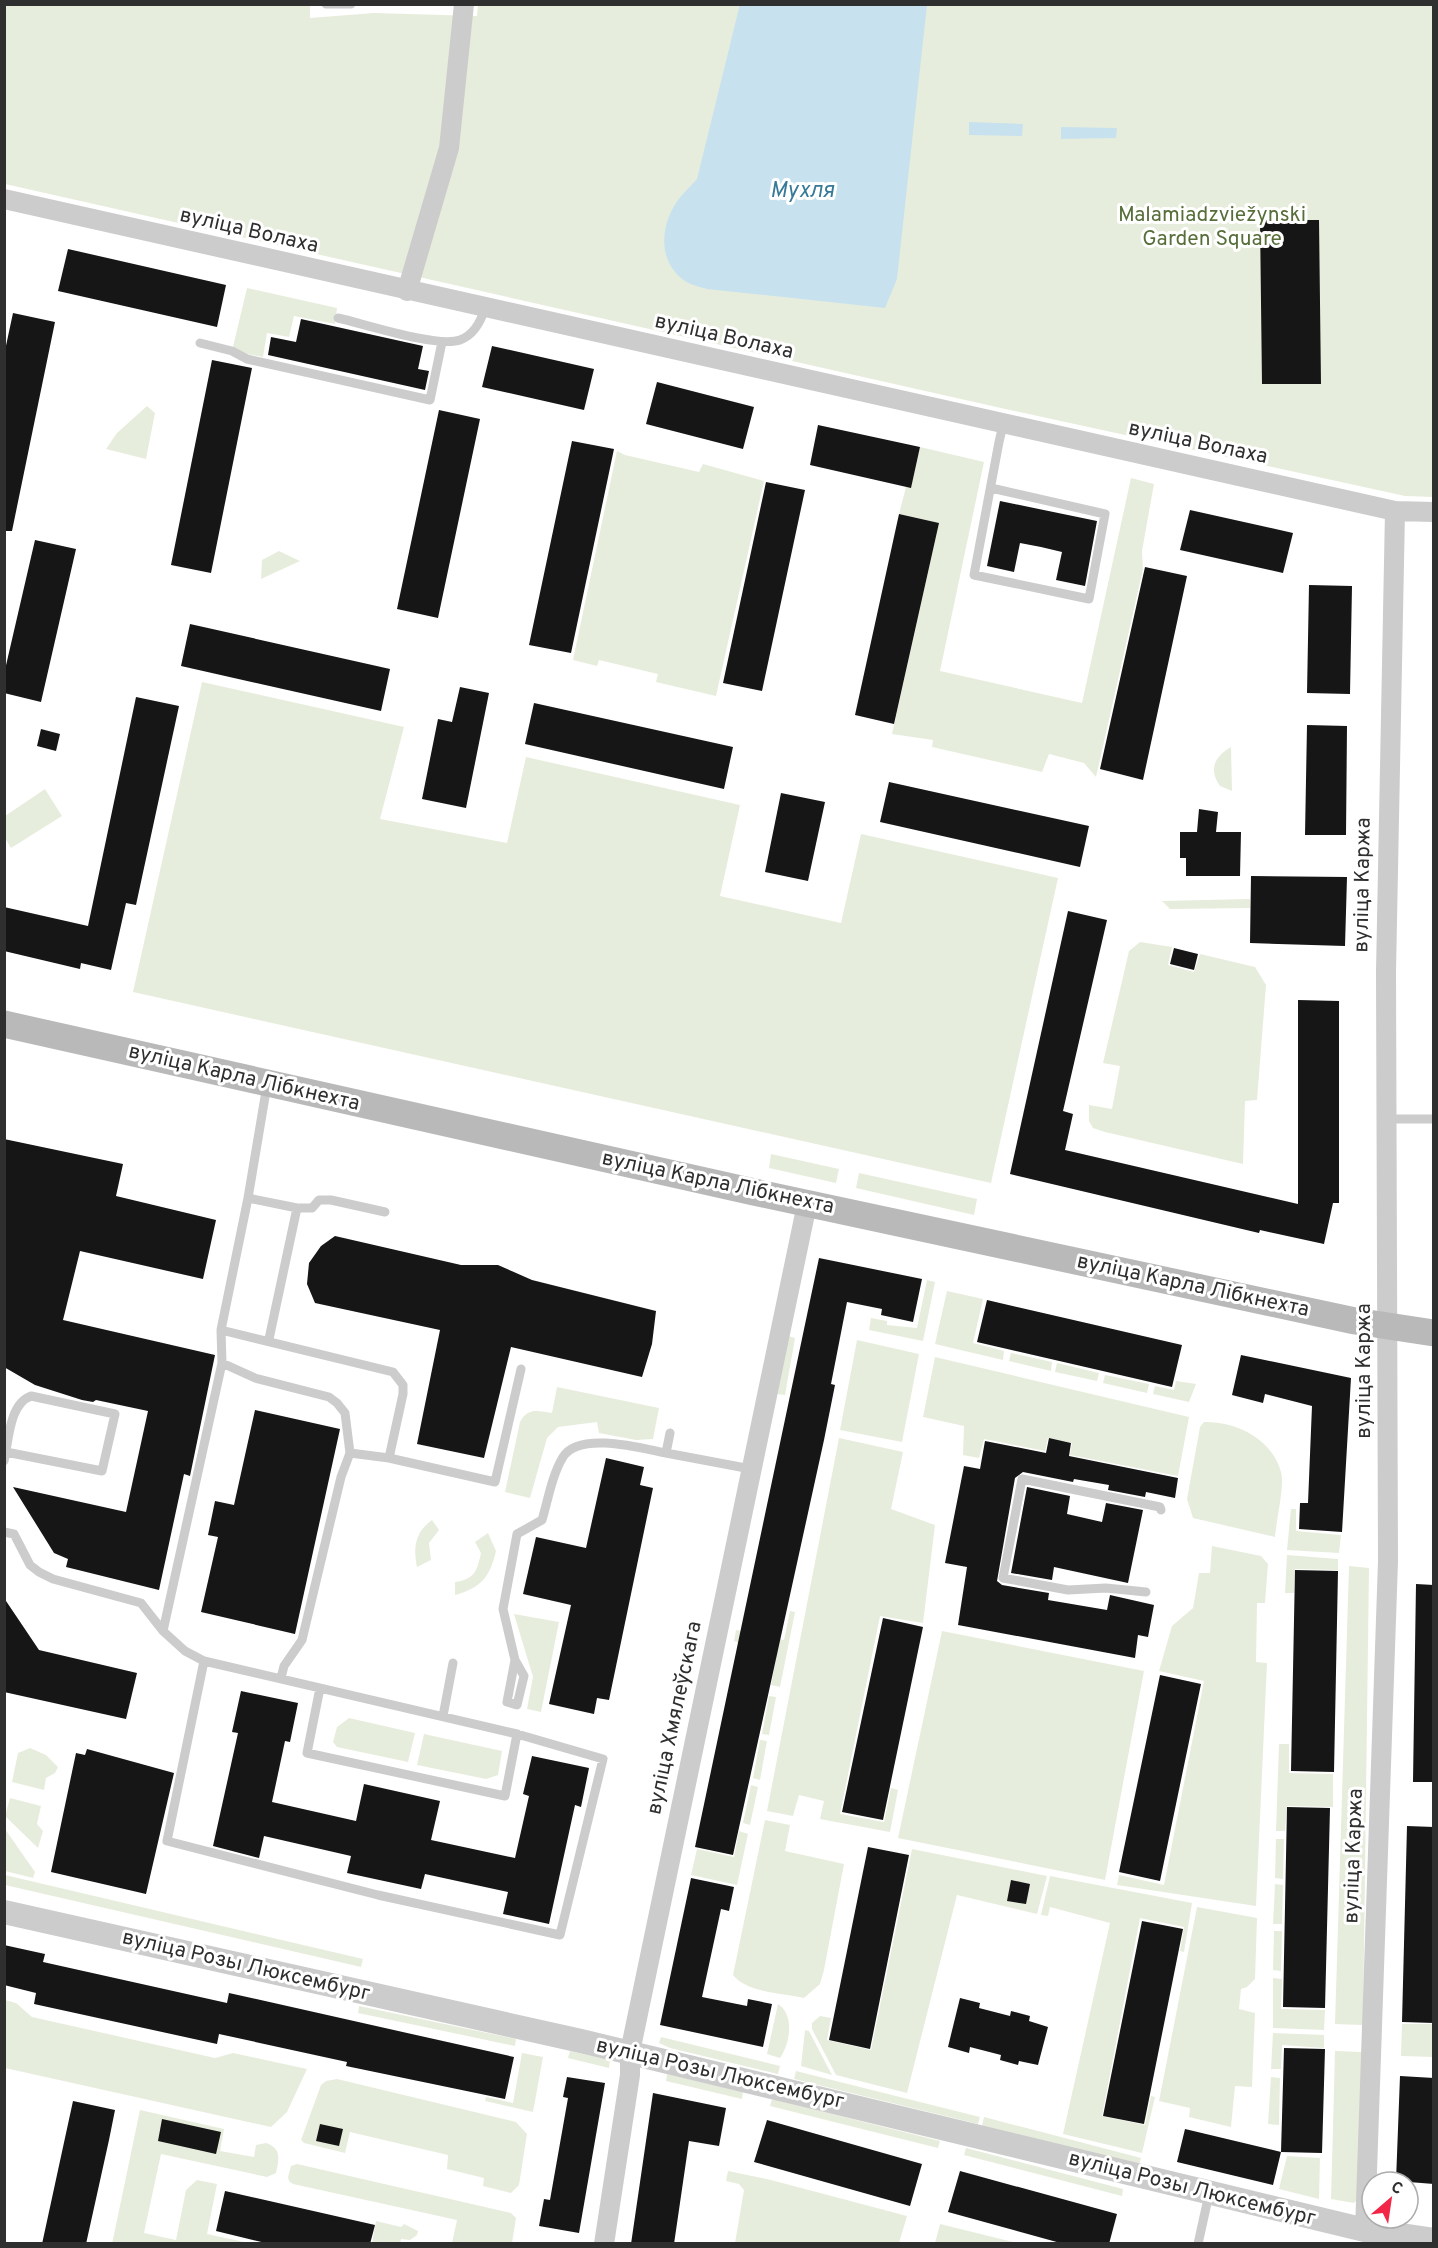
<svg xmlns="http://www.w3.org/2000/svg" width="1438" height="2248" viewBox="0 0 1438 2248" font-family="Overpass,sans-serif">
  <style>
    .green { fill: #e7eddc }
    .water { fill: #c7e2ee }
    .building { fill: #161616 }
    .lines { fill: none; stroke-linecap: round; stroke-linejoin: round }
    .service { stroke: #ccc; stroke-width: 9 }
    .minor { stroke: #ccc; stroke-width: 20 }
    .tertiary { stroke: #ccc; stroke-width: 24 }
    .secondary { stroke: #b9b9b9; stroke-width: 27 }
    .labels { text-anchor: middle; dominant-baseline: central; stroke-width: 6; stroke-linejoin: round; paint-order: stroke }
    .park-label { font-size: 21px; fill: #566e39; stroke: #fff }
    .street-label { font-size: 21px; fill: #2f2f2f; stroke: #fff }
    .water-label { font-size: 22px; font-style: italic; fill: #377a98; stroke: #fff }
  </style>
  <rect width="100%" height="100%" fill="#fff"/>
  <path class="green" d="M 310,4 L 310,18 L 374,13 L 477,16 L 478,4 L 1433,5 L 1433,497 L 1405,496 L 992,406 L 5,184 L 5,5 Z
    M 247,288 L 337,308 L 335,324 L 294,316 L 289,337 L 267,333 L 263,357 L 232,351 Z
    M 147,406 L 155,413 L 146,459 L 106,449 L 117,433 Z
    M 920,447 L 984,462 L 940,671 L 1082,703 L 1131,478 L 1154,484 L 1142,551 L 1143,569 L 1096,777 L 1084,763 L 1049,754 L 1042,772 L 932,747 L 933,740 L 892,734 L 939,523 L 899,514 L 906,487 L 911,487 Z
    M 617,451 L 625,455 L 699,472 L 703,464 L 764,481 L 716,696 L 656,682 L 658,674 L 599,660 L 597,666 L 573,660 Z
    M 279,551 L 300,561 L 261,579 L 262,560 Z
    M 202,682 L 404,727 L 380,819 L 507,843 L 526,757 L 740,805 L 720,896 L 841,923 L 861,834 L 1058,878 L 991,1183 L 133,992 Z
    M 1231,747 L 1232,791 L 1220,786 C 1208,769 1215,756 1231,747 Z
    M 45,789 L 62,816 L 11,848 L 5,838 L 5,816 Z
    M 1250,899 L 1250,908 L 1170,909 L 1162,901 Z
    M 1140,942 L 1172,947 L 1168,965 L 1194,972 L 1200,954 L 1255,967 L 1266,985 L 1257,1100 L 1245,1101 L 1243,1164 L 1105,1132 L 1093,1128 L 1089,1121 L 1089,1105 L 1112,1109 L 1120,1066 L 1103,1063 L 1129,951 Z
    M 771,1154 L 839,1169 L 836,1183 L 769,1168 Z
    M 859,1173 L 977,1199 L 974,1215 L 856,1188 Z
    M 927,1280 L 935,1282 L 923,1341 L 869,1330 L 871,1318 L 887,1321 L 887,1325 L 917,1328 Z
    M 947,1291 L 983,1299 L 973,1343 L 1004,1351 L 1003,1360 L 935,1344 Z
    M 788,1336 L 795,1338 L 785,1395 L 776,1394 Z
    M 857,1340 L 919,1354 L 902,1442 L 840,1430 Z
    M 1011,1353 L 1052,1362 L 1051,1371 L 1009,1361 Z
    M 935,1357 L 1189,1417 L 1178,1476 L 1070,1455 L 1072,1443 L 1048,1438 L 1045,1451 L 984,1439 L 979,1458 L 963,1455 L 964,1426 L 923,1417 Z
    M 1057,1363 L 1099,1373 L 1097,1381 L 1055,1372 Z
    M 1105,1375 L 1149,1384 L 1147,1393 L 1103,1383 Z
    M 1176,1381 L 1196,1384 L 1189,1402 L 1153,1394 L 1155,1386 L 1174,1390 Z
    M 557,1387 L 659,1408 L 653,1439 L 636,1440 L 599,1433 L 597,1422 L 558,1427 L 547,1438 L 530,1498 L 505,1492 L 520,1422 C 528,1407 538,1411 552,1413 Z
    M 1204,1422 C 1236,1421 1272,1439 1281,1472 C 1285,1486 1276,1521 1275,1537 L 1193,1518 L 1187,1499 L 1200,1427 Z
    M 839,1438 L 903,1452 L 891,1509 L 935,1525 L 923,1623 L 880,1616 L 840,1814 L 884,1822 L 891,1788 L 898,1790 L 890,1832 L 820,1819 L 824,1801 L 799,1795 L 793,1816 L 767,1811 Z
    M 1291,1509 L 1296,1509 L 1296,1531 L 1341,1535 L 1339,1553 L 1287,1550 Z
    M 432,1520 L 439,1530 L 429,1543 L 431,1560 L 417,1567 C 413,1548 415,1532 432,1520 Z
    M 488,1533 L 496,1551 C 490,1577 481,1588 455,1595 L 455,1582 C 475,1579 477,1571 481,1553 L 475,1542 Z
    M 1212,1546 L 1261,1556 L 1268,1564 L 1265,1603 L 1257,1603 L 1256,1662 L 1267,1663 L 1256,1906 L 1117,1885 L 1119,1875 L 1164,1885 L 1204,1681 L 1159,1671 L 1172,1626 L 1193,1608 L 1199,1573 L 1210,1573 Z
    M 1287,1555 L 1338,1559 L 1338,1570 L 1295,1569 L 1294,1593 L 1285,1593 Z
    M 1349,1566 L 1369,1568 L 1363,2025 L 1335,2024 Z
    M 790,1611 L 795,1612 L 780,1687 L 771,1685 L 776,1659 L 734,1641 L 736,1630 L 784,1640 Z
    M 514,1614 L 559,1622 L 541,1712 L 527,1709 L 533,1677 Z
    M 942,1631 L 1144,1671 L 1105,1880 L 898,1838 Z
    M 769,1696 L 776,1697 L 769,1735 L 762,1734 Z
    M 349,1718 L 415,1733 L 408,1762 L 337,1747 L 333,1742 L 337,1727 Z
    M 424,1734 L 502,1751 L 498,1775 L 486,1779 L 417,1765 Z
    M 760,1740 L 767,1741 L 760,1780 L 753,1778 Z
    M 1279,1744 L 1289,1744 L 1289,1773 L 1333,1774 L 1333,1807 L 1287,1806 L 1285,1831 L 1276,1831 Z
    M 30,1748 L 46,1755 L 58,1767 L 55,1773 L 46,1778 L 44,1790 L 12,1782 L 18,1753 Z
    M 751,1785 L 758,1787 L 750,1825 L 743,1823 Z
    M 10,1798 L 41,1806 L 37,1824 L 43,1831 L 38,1848 L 5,1816 Z
    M 765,1820 L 790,1825 L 785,1851 L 844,1864 L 824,1970 L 820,1984 L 804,1998 C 783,1993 747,1993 733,1975 Z
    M 5,1829 L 35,1872 L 33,1878 L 5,1871 Z
    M 739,1831 L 748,1834 L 737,1885 L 691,1875 L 697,1849 L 734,1857 Z
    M 1276,1839 L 1284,1839 L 1283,1879 L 1275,1878 Z
    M 912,1849 L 1047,1876 L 1037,1914 L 957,1895 L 907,2093 L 836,2075 L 812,2029 L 812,2023 L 820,2016 L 831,2018 L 827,2040 L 871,2050 Z
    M 5,1875 L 363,1959 L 361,1967 L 5,1885 Z
    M 1050,1876 L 1192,1903 L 1184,1952 L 1180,1951 L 1184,1927 L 1140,1918 L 1102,2116 L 1145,2125 L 1151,2096 L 1155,2097 L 1142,2153 L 1063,2134 L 1110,1923 L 1050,1907 L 1048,1916 L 1041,1915 Z
    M 1275,1884 L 1283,1885 L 1282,1924 L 1273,1924 Z
    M 1197,1907 L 1257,1918 L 1255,1979 L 1247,1987 L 1241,1989 L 1239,2009 L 1255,2013 L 1252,2087 L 1235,2086 L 1231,2127 L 1189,2117 L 1190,2108 L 1159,2101 Z
    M 1274,1931 L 1282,1931 L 1281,1971 L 1273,1970 Z
    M 1273,1978 L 1282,1979 L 1281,2009 L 1325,2010 L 1324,2030 L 1273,2028 Z
    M 5,2000 L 16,2003 L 32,2017 L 215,2058 L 233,2053 L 307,2069 L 287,2112 L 271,2127 L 5,2068 Z
    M 778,2004 C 795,2015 790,2044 780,2058 L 767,2054 Z
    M 359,2006 L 516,2039 L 515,2046 L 358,2013 Z
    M 1402,2024 L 1433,2024 L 1433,2057 L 1401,2056 Z
    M 805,2030 L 809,2031 L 832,2075 L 801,2066 Z
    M 1273,2033 L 1324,2035 L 1324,2048 L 1282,2045 L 1281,2069 L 1271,2069 Z
    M 661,2037 L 780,2066 L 778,2074 L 670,2048 L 659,2043 Z
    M 570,2051 L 610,2060 L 609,2068 L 568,2058 Z
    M 1335,2051 L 1362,2052 L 1360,2197 L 1354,2203 L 1331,2199 Z
    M 522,2053 L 543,2057 L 533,2112 L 485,2101 L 486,2097 L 513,2103 Z
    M 796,2071 L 980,2117 L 978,2124 L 794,2079 Z
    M 667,2074 L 743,2092 L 742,2099 L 666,2081 Z
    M 1271,2077 L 1280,2078 L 1279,2125 L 1268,2124 Z
    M 337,2079 L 516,2122 L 527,2134 L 519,2185 L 511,2193 L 483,2186 L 484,2178 L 447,2169 L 448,2155 L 350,2132 L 345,2153 L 304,2143 L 301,2140 L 321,2085 L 326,2081 Z
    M 772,2099 L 940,2141 L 938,2148 L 770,2106 Z
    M 140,2110 L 224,2129 L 220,2151 L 254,2157 L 256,2145 L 266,2143 C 282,2148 279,2160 276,2173 L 267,2177 L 161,2154 L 144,2233 L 176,2240 L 186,2190 L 197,2180 L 217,2184 L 207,2234 L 249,2243 L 112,2244 Z
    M 984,2117 L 1141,2158 L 1139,2165 L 982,2126 Z
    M 966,2148 L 1123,2189 L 1122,2196 L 964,2155 Z
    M 1287,2156 L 1320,2158 L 1319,2199 L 1279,2189 Z
    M 297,2164 L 511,2213 L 516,2218 L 512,2243 L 452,2243 L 457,2220 L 293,2184 L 289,2181 L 288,2177 L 291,2166 Z
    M 728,2171 L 771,2180 L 907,2216 L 899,2243 L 735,2243 L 744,2190 L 739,2184 L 726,2181 Z
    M 376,2221 L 401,2227 L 404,2224 L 418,2231 L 417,2235 L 410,2240 L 401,2239 L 400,2243 L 372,2243 Z
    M 940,2224 L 1013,2242 L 935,2243 Z"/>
  <path class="water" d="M 740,4 L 927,5 L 897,279 L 885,308 L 707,289 C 700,287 691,285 685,281 C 657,262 660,225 678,200 C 683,193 691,186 697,179 Z
    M 969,122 L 1023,124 L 1022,136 L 969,135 Z
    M 1061,127 L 1117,128 L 1116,138 L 1061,139 Z"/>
  <path class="building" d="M 1260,220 L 1319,220 L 1321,384 L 1262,384 Z
    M 68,249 L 226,285 L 217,327 L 58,291 Z
    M 13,313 L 55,322 L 12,531 L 4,531 L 4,355 Z
    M 301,319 L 423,346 L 418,369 L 429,371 L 425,390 L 268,355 L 271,337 L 296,342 Z
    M 492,346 L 594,369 L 584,410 L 482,387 Z
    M 212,360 L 252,368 L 211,573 L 171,565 Z
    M 657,382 L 754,407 L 743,449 L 646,424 Z
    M 439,410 L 480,419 L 438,618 L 397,609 Z
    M 818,425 L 920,447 L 911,488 L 810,465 Z
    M 572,441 L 614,449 L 571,653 L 529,645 Z
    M 766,482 L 805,490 L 762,691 L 723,683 Z
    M 1000,501 L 1097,521 L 1085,586 L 1056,580 L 1062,552 L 1041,547 L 1020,543 L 1014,572 L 987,566 Z
    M 1190,510 L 1293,533 L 1283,573 L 1180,550 Z
    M 899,514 L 939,523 L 894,724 L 855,715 Z
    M 35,540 L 76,549 L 41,702 L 4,693 L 4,674 Z
    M 1145,567 L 1187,576 L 1143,780 L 1100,769 Z
    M 1309,585 L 1352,586 L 1350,694 L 1307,693 Z
    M 190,624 L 390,669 L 381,711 L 181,666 Z
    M 460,687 L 489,693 L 466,808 L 422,799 L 438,719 L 452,722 Z
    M 136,697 L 179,706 L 136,905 L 126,903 L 111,970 L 81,963 L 80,969 L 4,951 L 4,907 L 88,926 Z
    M 534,703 L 733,747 L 724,789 L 525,744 Z
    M 1307,725 L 1347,726 L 1346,835 L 1305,835 Z
    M 41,729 L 60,734 L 56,751 L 37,746 Z
    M 889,782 L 1089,826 L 1080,867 L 880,822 Z
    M 781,793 L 825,802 L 808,881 L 765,872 Z
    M 1199,809 L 1218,812 L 1216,832 L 1241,832 L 1240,876 L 1186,876 L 1186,858 L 1180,858 L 1180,832 L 1197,832 Z
    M 1251,876 L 1347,877 L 1345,946 L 1250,943 Z
    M 1068,911 L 1107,920 L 1063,1111 L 1073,1114 L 1065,1150 L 1298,1204 L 1298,1000 L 1339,1001 L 1339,1203 L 1333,1203 L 1324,1244 L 1260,1230 L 1259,1233 L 1010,1174 Z
    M 1174,948 L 1198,954 L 1194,970 L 1170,964 Z
    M 4,1139 L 123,1164 L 116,1196 L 216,1220 L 203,1279 L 80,1251 L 63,1320 L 215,1355 L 190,1476 L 184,1474 L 159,1590 L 66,1567 L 68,1559 L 54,1553 L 13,1487 L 126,1512 L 148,1411 L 96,1400 L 93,1402 L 82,1400 L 35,1385 L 4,1367 Z
    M 335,1236 L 461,1265 L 498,1265 L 532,1280 L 656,1311 L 652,1344 L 642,1377 L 511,1347 L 484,1458 L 417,1444 L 440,1330 L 315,1303 L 307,1284 L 309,1263 L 321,1246 Z
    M 819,1258 L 922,1279 L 913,1322 L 881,1315 L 882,1309 L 847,1302 L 831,1384 L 835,1385 L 824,1440 L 733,1855 L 695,1847 Z
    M 987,1300 L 1182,1345 L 1172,1387 L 977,1342 Z
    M 1241,1355 L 1351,1378 L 1342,1532 L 1299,1529 L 1300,1503 L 1308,1503 L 1312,1406 L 1265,1394 L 1263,1403 L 1232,1395 Z
    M 255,1410 L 340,1429 L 295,1634 L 201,1612 L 218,1537 L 208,1535 L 215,1501 L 234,1505 Z
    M 1049,1438 L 1071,1443 L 1069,1456 L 1178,1478 L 1175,1498 L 1146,1492 L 1145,1497 L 1108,1490 L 1109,1485 L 1074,1479 L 1073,1482 L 1023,1472 L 1015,1478 L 997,1581 L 1002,1585 L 1049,1593 L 1048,1600 L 1107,1610 L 1110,1595 L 1154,1605 L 1148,1637 L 1138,1635 L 1135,1658 L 958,1625 L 967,1567 L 945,1563 L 964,1466 L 980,1469 L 985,1441 L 1046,1453 Z
    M 606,1458 L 644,1467 L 640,1485 L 653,1488 L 609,1700 L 597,1698 L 594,1714 L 549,1704 L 571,1605 L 523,1594 L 536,1537 L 586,1548 Z
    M 1027,1487 L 1070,1496 L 1067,1514 L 1102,1522 L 1106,1503 L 1143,1510 L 1128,1583 L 1054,1567 L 1052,1580 L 1011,1573 Z
    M 1295,1570 L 1338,1571 L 1334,1772 L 1291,1771 Z
    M 1416,1584 L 1434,1585 L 1434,1782 L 1413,1782 Z
    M 4,1598 L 39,1650 L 137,1673 L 126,1719 L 4,1692 Z
    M 883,1618 L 923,1627 L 883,1820 L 842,1812 Z
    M 1160,1675 L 1201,1684 L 1160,1881 L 1119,1872 Z
    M 241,1691 L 298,1703 L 290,1742 L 285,1741 L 272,1802 L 356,1821 L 364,1784 L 440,1801 L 431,1840 L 515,1858 L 529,1796 L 523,1794 L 532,1756 L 589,1768 L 581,1807 L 575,1805 L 549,1924 L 503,1914 L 508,1892 L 425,1874 L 421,1889 L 347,1873 L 351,1856 L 264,1836 L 259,1858 L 213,1846 L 238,1733 L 232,1732 Z
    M 87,1749 L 174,1773 L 146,1894 L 51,1872 L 76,1753 L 85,1755 Z
    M 1287,1807 L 1330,1808 L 1325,2008 L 1283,2007 Z
    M 1407,1826 L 1434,1827 L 1434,2023 L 1402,2022 Z
    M 868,1847 L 909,1855 L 870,2049 L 829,2040 Z
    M 691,1878 L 734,1887 L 729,1911 L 721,1909 L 702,1997 L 747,2006 L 748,1999 L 772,2004 L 763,2047 L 660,2025 Z
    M 1011,1880 L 1030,1884 L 1026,1904 L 1007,1901 Z
    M 1142,1921 L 1183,1929 L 1144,2124 L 1103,2116 Z
    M 4,1945 L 45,1954 L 43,1962 L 227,2003 L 229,1993 L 514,2057 L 505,2099 L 346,2066 L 347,2062 L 219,2034 L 217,2044 L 34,2004 L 36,1993 L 4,1985 Z
    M 960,1998 L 980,2003 L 979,2008 L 1010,2016 L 1011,2011 L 1030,2016 L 1029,2021 L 1048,2027 L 1038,2065 L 1019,2061 L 1018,2065 L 1000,2060 L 1001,2055 L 970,2047 L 969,2053 L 948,2047 Z
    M 1284,2048 L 1325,2049 L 1322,2153 L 1281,2152 Z
    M 1400,2076 L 1434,2078 L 1434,2184 L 1396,2181 Z
    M 567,2077 L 605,2083 L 579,2233 L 539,2226 L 544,2199 L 550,2200 L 568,2098 L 563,2097 Z
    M 653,2093 L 726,2108 L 719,2146 L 689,2141 L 674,2244 L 631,2244 Z
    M 73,2101 L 115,2110 L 109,2140 L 86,2244 L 42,2244 Z
    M 162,2119 L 221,2132 L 216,2154 L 158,2141 Z
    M 767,2120 L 922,2164 L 910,2206 L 754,2162 Z
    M 320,2124 L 343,2129 L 339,2146 L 316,2141 Z
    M 1185,2129 L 1281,2152 L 1273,2185 L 1177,2162 Z
    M 960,2171 L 1117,2214 L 1109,2244 L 1064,2244 L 948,2212 Z
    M 225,2191 L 375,2225 L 370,2244 L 270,2244 L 216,2231 Z"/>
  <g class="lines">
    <path class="service" d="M 326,4 L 351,4
      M 338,318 C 365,324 437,348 460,340 C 474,335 481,321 485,308
      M 200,343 L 232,351 L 247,359 L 430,400 L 442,342
      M 991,488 L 1105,514 L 1089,599 L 974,575 L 999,442 L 1003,425
      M 1386,1119 L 1434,1119
      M 248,1198 L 297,1208 L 269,1339
      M 297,1208 L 312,1208 L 319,1200 L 331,1200 L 385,1212
      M 221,1330 L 393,1372 L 403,1385 L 403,1394 L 389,1458 L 495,1482 L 521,1369
      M 222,1363 L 255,1378 L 329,1397 L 337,1403 L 345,1413 L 350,1453 L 341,1477 L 302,1640 L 284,1666 L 281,1678
      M 670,1433 L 666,1453 L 751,1469
      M 350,1453 L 389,1458
      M 4,1461 C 9,1440 9,1404 31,1396 L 115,1414 L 102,1471 L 6,1452
      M 4,1532 L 14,1534 L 30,1565 L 39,1572 L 53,1579 L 141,1603 L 163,1631 L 185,1651 L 204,1661 L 167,1841 L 378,1895 L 560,1935 L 603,1759 L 517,1734
      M 1146,1592 L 1106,1588 L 1068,1590 L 1003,1578 L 1022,1479 L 1160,1507 L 1161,1510
      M 163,1631 L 222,1363 L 221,1330 L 248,1198 L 267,1085
      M 515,1660 L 524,1676 L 517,1705 L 507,1702 L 515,1660 L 503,1609 L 517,1534 L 542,1520 C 548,1500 552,1475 563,1457 C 579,1431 641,1448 666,1453
      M 204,1661 L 517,1734 L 505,1796 L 307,1753 L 320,1688
      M 443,1716 L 453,1663
      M 1198,2244 L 1209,2194"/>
    <path class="minor" d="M 4,199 L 1395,511 L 1434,512
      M 407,291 L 449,148 L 464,4
      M 1365,2230 L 1388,1561 L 1386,972 L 1395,511
      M 604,2244 L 630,2075 L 630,2052 L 807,1204"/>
    <path class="tertiary" d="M 4,1912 L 581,2041 L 1365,2230 L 1434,2240"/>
    <path class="secondary" d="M 4,1024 L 754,1192 L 1355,1321 L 1434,1333"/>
  </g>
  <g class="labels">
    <g class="park-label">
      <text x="1212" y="215">Malamiadzviežynski<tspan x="1212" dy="24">Garden Square</tspan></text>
    </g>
    <g class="street-label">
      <text transform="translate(249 231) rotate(13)">вуліца Волаха</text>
      <text transform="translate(724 337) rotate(13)">вуліца Волаха</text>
      <text transform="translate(1198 443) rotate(12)">вуліца Волаха</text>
      <text transform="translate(1363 885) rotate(-89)">вуліца Каржа</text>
      <text transform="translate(244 1078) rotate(13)">вуліца Карла Лібкнехта</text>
      <text transform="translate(718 1183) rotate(12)">вуліца Карла Лібкнехта</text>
      <text transform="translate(1193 1286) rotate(12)">вуліца Карла Лібкнехта</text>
      <text transform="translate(1364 1371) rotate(-90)">вуліца Каржа</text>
      <text transform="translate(675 1718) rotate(-78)">вуліца Хмялеўскага</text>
      <text transform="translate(1354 1856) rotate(-88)">вуліца Каржа</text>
      <text transform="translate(246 1966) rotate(13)">вуліца Розы Люксембург</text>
      <text transform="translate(720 2074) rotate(13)">вуліца Розы Люксембург</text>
      <text transform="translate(1192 2189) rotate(14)">вуліца Розы Люксембург</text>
    </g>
    <g class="water-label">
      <text x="802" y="191">Мухля</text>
    </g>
  </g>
  <rect width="1438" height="2248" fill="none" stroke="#2f2f2f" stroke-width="12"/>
  <g transform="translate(1390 2200) rotate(29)"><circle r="28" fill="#ffffff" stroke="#acacac" stroke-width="1.5"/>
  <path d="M0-4.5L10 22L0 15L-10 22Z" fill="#f22646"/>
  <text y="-9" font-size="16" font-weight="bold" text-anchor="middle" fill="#2f2f2f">С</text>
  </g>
</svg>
